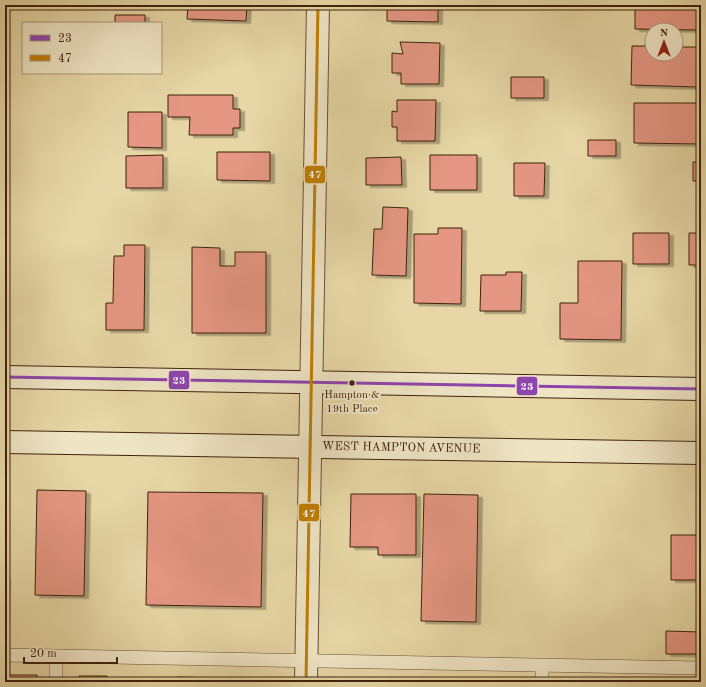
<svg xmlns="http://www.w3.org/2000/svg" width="706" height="687" viewBox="0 0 706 687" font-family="'Old Standard TT',serif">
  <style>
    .building { fill: #e59783; stroke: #3e220d; filter: url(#shadow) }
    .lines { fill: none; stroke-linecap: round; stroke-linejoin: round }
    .service-casing { stroke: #684f33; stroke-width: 14 }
    .minor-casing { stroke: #684f33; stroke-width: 24 }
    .secondary-casing { stroke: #3e220d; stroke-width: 24 }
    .service { stroke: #efe5c5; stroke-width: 13 }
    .minor { stroke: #efe5c5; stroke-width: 22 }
    .secondary { stroke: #efe5c5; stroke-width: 22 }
    .bus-1-casing { stroke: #efe5c5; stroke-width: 6 }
    .bus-2-casing { stroke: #efe5c5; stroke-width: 6 }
    .bus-1 { stroke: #8e44ad; stroke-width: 3 }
    .bus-2 { stroke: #c07e04; stroke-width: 3 }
    .bus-dot { fill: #3e220d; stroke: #efe5c5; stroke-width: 1.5 }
    .labels { text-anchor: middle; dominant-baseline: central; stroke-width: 4; stroke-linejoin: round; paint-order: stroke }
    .bus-label { font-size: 11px; fill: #3e220d; stroke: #efe5c5 }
    .street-label { font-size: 12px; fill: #3e220d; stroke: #efe5c5 }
    .line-badge { stroke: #efe5c5; stroke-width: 1.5 }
    .badge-label { font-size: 11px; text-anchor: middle; font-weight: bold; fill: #fff }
  </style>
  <defs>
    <filter id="shadow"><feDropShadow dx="4.5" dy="2.5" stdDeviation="0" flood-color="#0004"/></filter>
  </defs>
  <rect width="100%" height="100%" fill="#e7d7a6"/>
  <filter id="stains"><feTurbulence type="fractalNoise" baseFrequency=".005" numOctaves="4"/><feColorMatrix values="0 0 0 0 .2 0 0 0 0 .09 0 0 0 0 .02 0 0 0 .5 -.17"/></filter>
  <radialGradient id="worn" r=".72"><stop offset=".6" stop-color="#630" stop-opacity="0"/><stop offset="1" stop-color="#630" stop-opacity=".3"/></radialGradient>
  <path class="building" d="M 188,5 L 247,5 L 246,21 L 187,19 Z
    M 387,5 L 438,5 L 438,22 L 387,21 Z
    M 635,5 L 701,5 L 701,12 L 697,12 L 697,30 L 635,29 Z
    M 115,15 L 145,15 L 145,23 L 115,23 Z
    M 400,42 L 440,43 L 439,84 L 401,84 L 401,73 L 392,73 L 392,53 L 403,54 Z
    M 632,46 L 652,46 L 652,54 L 676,54 L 676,47 L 701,47 L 701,68 L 698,68 L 698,87 L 631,85 Z
    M 511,77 L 544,77 L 544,98 L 511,98 Z
    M 168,95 L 233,95 L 233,109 L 240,109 L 240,128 L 233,128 L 233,135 L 189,135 L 190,117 L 168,117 Z
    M 397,100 L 436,100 L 435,141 L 397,141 L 397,127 L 392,127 L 392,111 L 397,112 Z
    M 634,103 L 701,103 L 701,144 L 634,143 Z
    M 128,112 L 162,112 L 162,148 L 128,147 Z
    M 588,140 L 616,140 L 616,156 L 588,156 Z
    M 217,152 L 270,152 L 270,181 L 217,180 Z
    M 163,155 L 163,188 L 126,188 L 126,156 Z
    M 430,155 L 477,155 L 477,190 L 430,190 Z
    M 401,157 L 402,185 L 366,185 L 366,158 Z
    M 693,162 L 701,162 L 701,181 L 693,181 Z
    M 514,163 L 545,163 L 544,196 L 514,196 Z
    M 383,207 L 408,208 L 406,276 L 372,275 L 374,229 L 382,229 Z
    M 438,228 L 462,228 L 461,304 L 414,303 L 414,234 L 438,234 Z
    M 633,233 L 669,233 L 669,264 L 633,264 Z
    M 689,233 L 701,233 L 701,273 L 700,273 L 700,265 L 689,265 Z
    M 124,245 L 145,245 L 144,330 L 106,330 L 106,303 L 113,303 L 114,256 L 124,256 Z
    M 192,247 L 220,248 L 220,266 L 235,266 L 235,252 L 266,252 L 266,333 L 192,333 Z
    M 578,261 L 622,261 L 621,340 L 560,339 L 560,303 L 578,303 Z
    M 506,272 L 522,272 L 521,311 L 480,311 L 481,275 L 506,275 Z
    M 37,490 L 86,491 L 84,596 L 35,595 Z
    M 148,492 L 263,493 L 261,607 L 146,605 Z
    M 351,494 L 416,494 L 416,555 L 378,555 L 378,547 L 350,547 Z
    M 424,494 L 478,495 L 476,622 L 421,621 Z
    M 671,535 L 701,535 L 701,580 L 671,580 Z
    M 5,577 L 6,577 L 5,620 Z
    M 666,631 L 701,632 L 701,654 L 666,654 Z
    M 7,675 L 37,675 L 37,682 L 7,682 Z
    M 79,676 L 107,676 L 107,682 L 79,682 Z
    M 177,677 L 222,678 L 222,682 L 177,682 Z"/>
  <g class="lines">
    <defs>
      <path id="service" d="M 5,655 L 701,668
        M 56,682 L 56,656
        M 542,682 L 542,665"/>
      <path id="minor" d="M 306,682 L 318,5"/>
      <path id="secondary" d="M 5,377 L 701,389
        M 5,442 L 701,453"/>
    </defs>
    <use href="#service" class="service-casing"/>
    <use href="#minor" class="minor-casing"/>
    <use href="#secondary" class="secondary-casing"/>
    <use href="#service" class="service"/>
    <use href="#minor" class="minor"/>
    <use href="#secondary" class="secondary"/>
    <defs>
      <path id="bus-1" d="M 5,377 L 701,389"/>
      <path id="bus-2" d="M 306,682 L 318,5"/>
    </defs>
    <use href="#bus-1" class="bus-1-casing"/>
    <use href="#bus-2" class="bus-2-casing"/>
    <use href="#bus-1" class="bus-1"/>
    <use href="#bus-2" class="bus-2"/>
  </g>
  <circle class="bus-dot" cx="352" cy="383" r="3.5"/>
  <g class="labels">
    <g class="bus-label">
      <text x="352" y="395">Hampton &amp;<tspan x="352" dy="14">19th Place</tspan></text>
    </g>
    <g class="street-label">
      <text transform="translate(401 448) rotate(1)">WEST HAMPTON AVENUE</text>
    </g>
  </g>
  <g class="line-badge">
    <rect x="304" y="165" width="22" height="19" rx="4" fill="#c07e04"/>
    <rect x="168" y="370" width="22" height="20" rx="4" fill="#8e44ad"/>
    <rect x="516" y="376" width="22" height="20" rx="4" fill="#8e44ad"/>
    <rect x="298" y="503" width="22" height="19" rx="4" fill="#c07e04"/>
  </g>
  <g class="badge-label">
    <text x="315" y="178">47</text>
    <text x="179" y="384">23</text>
    <text x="527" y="390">23</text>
    <text x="309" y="517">47</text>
  </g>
  <rect width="706" height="687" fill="none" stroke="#e7d7a6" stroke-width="20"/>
  <rect x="6" y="6" width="694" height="675" fill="none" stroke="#3e220d" stroke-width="2"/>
  <rect x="10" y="10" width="686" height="667" fill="none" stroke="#3e220d"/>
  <rect x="22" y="22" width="140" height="52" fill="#efe5c5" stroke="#a8977b"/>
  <rect x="30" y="35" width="20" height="6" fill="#8e44ad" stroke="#a8977b"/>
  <text x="58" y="42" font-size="12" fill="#3e220d">23</text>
  <rect x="30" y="55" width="20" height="6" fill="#c07e04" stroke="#a8977b"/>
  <text x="58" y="62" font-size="12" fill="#3e220d">47</text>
  <g transform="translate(664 42)"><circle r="19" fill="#efe5c5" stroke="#a8977b"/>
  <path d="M0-3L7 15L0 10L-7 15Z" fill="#8f2418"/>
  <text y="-6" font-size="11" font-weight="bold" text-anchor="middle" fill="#3e220d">N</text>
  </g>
  <path d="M24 657v6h93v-6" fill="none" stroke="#3e220d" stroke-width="2"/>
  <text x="30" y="657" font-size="12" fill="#3e220d" stroke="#efe5c5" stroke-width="3" paint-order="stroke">20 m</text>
  <rect width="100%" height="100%" filter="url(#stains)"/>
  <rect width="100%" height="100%" fill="url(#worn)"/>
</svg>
